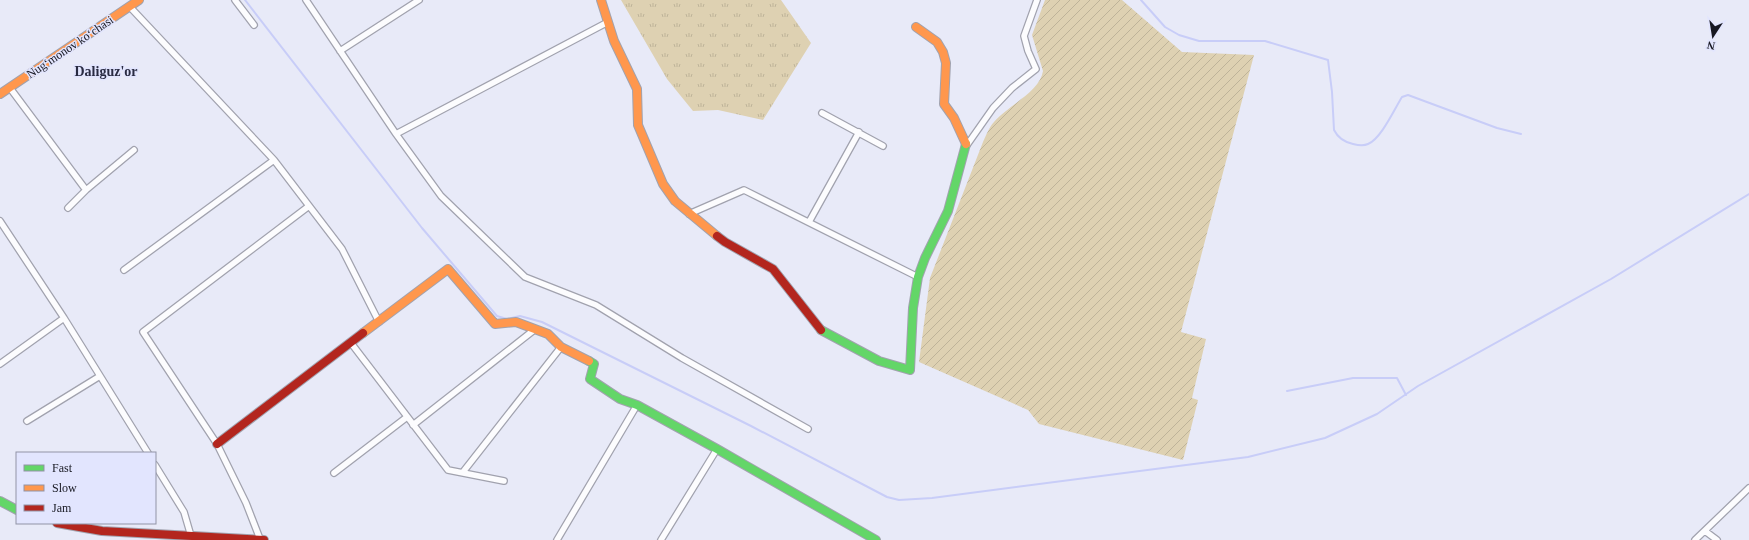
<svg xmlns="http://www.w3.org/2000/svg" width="1749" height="540" viewBox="0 0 1749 540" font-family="'Times New Roman',serif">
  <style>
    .grass { fill: url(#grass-tufts) }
    .garden { fill: url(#garden-furrows) }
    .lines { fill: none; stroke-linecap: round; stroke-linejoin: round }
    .stream { stroke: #c8cdf8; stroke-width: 2 }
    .street-casing { stroke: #a1a2ae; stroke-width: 8 }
    .fast-casing { stroke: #a1a2ae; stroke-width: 10 }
    .slow-casing { stroke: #a1a2ae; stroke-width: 10 }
    .jam-casing { stroke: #a1a2ae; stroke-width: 10 }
    .street { stroke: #fcfcfe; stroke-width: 5.5 }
    .fast { stroke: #63d668; stroke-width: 8 }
    .slow { stroke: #ff974d; stroke-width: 8 }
    .jam { stroke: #b3261e; stroke-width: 8 }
    .labels { text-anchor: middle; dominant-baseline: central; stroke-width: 3; stroke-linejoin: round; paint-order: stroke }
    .street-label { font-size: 12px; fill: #171822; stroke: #e2e5fe }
    .quarter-label { font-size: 14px; font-weight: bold; fill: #292b42; stroke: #e2e5fe }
  </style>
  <defs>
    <pattern id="grass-tufts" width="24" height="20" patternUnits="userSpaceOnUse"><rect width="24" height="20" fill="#ded1b2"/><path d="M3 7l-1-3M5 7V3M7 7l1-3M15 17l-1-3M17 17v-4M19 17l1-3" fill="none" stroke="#beb399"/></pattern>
    <pattern id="garden-furrows" width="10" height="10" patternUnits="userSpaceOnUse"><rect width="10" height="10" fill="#ded1b2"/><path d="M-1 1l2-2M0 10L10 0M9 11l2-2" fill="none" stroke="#beb399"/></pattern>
  </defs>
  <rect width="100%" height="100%" fill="#e8eaf8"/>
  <path class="grass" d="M 621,0 L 781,0 L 811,43 L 763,120 L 718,110 L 693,111 L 667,79 Z"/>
  <path class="garden" d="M 1045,0 L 1122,0 L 1182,52 L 1254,55 L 1181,332 L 1206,339 L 1192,398 L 1198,400 L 1183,460 L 1039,424 L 1028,410 L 919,362 L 930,278 L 983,142 C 986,136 989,127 994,122 C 1007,106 1040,92 1043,71 L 1032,35 Z"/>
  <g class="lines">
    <path class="stream" d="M 245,0 L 422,228 L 497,316 L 507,319 L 520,316 L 542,322 L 751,426 L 887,497 L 899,500 L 932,498 L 1248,457 L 1325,438 L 1377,414 L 1418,386 L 1611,279 L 1749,194
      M 1141,0 L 1165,27 L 1179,35 L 1199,41 L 1265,41 L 1328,60 L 1332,92 L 1334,130 C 1338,138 1344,142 1353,144 C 1357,145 1364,146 1368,144 C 1381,139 1395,108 1402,97 L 1408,95 L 1497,128 L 1521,134
      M 1287,391 L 1353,378 L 1397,378 L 1406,395"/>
    <defs>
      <path id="street" d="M 235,0 L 254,25
        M 306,0 L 396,134 L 441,196 L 525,277 L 596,305 L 682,358 L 808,429
        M 130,7 L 274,160 L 342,249 L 379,322
        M 340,51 L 419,0
        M 10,88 L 86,190 L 134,150
        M 822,113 L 883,146
        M 396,134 L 608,22
        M 967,145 L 993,108 L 1012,88 L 1036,69 L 1028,51 L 1024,36 L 1037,0
        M 68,208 L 86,190
        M 689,214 L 744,190 L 918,277
        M 0,221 L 64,318 L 148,453
        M 809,222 L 859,132
        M 124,270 L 274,160
        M 351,343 L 448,470 L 504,481
        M 0,364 L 64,318
        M 27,421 L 100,376
        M 413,425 L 534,330
        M 155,465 L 184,512 L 191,536
        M 463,472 L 561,347
        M 334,473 L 407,417
        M 1705,531 L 1717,540
        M 260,539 L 246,503 L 217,444 L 143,332 L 309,206
        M 557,540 L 637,405
        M 661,540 L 717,449
        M 1695,540 L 1749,488"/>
      <path id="fast" d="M 821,330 L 879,361 L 910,370 L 913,308 L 918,277 L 925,258 L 948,211 L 966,144
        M 589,361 L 594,364 L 590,379 L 620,399 L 637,405 L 717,449 L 876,540
        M 0,501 L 17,510"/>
      <path id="slow" d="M 601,0 L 614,41 L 637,89 L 638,125 L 663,184 L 675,201 L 717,236
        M 916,27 L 937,42 L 943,52 L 946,63 L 944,104 L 954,118 L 966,144
        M 0,94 L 139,0
        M 363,333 L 448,269 L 495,324 L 516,322 L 548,334 L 561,347 L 589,361"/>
      <path id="jam" d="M 717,236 L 725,242 L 773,269 L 821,330
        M 217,444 L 363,333
        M 57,523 L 102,531 L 264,540"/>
    </defs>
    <use href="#street" class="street-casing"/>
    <use href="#fast" class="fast-casing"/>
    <use href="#slow" class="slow-casing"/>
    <use href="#jam" class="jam-casing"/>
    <use href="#street" class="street"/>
    <use href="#fast" class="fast"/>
    <use href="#slow" class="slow"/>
    <use href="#jam" class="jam"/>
  </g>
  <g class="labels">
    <g class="street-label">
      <text transform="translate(70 47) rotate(-34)">Nugʻmonov koʻchasi</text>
    </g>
    <g class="quarter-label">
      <text x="106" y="71">Daliguz'or</text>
    </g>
  </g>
  <rect x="16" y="452" width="140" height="72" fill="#e2e5fe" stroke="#9193a6"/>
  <rect x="24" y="465" width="20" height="6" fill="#63d668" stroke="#9193a6"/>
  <text x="52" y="472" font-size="12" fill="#171822">Fast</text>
  <rect x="24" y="485" width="20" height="6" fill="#ff974d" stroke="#9193a6"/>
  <text x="52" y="492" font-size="12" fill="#171822">Slow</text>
  <rect x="24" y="505" width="20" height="6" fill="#b3261e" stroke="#9193a6"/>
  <text x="52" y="512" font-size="12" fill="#171822">Jam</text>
  <g transform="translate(1713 36) rotate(192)" stroke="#e2e5fe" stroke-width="3" paint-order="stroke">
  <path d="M0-3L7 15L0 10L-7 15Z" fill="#171822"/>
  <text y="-6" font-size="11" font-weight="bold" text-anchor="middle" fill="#171822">N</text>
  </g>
</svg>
